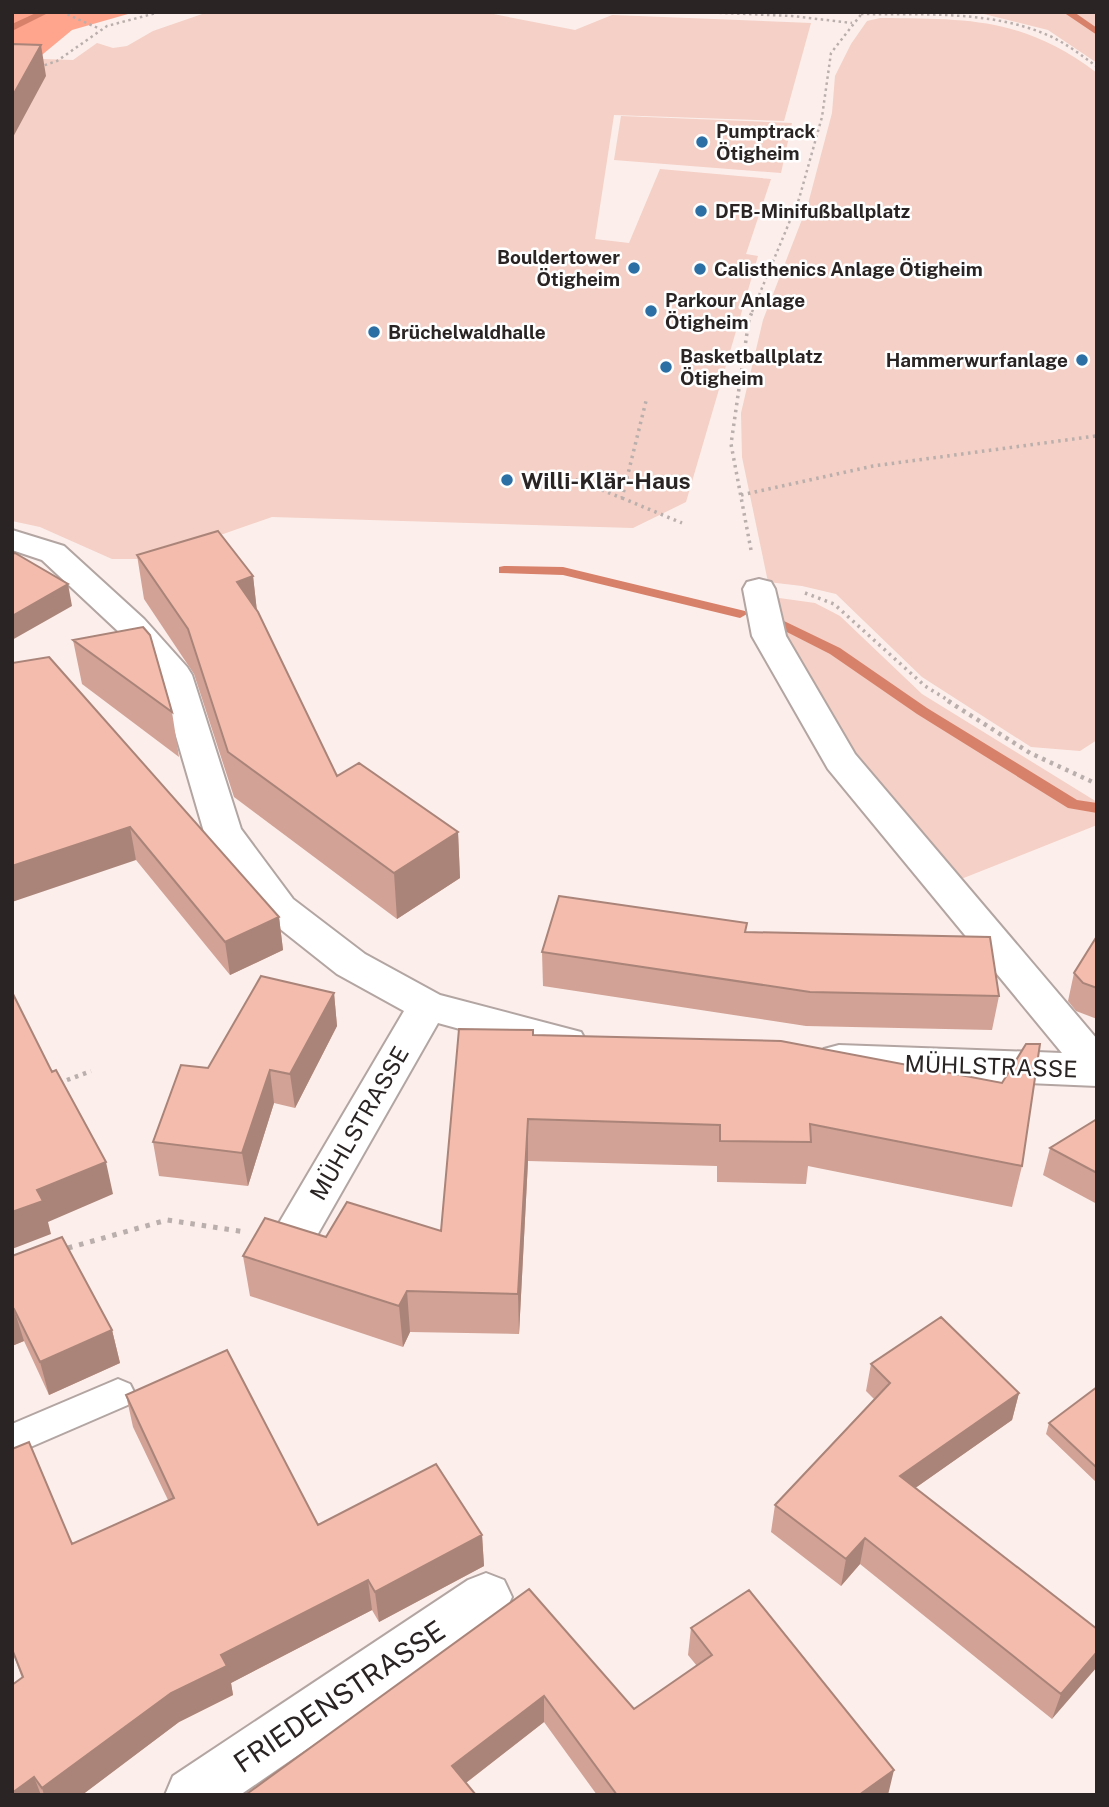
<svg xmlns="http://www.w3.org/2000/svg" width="1109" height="1807" viewBox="0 0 1109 1807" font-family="'Public Sans',sans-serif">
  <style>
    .green { fill: #f4d0c6 }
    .forest { fill: #ffa58d }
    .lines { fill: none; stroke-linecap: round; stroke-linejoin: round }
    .stream { fill: #d7816a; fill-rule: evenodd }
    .lane-casing { stroke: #b2a5a2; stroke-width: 4 }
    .street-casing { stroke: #b2a5a2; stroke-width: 4 }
    .path-far3 { stroke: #baafac; stroke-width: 2.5; stroke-dasharray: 2.5 3.5; stroke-linecap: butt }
    .path-far2 { stroke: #baafac; stroke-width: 3.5; stroke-dasharray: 2.5 4.5; stroke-linecap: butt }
    .path-far1 { stroke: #baafac; stroke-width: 4.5; stroke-dasharray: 3.5 5; stroke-linecap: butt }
    .path { stroke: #baafac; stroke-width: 5; stroke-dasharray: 4.5 7; stroke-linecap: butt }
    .lane { fill: #fff; fill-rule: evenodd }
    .street { fill: #fff; fill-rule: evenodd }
    .wall { fill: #d1a295 }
    .shaded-wall { fill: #aa8479 }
    .building { fill: #f3bcad; stroke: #aa8479; stroke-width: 2 }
    .poi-dot { fill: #2c6fa5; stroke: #fff; stroke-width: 2.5 }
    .labels { text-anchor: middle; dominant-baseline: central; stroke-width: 5; stroke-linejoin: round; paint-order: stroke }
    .far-poi-label { font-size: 19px; font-weight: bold; fill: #2a2524; stroke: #fff; text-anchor: start }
    .poi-label { font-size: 23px; font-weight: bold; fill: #2a2524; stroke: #fff; text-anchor: start }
    .street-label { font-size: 23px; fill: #2a2524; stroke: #fff }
    .near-street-label { font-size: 28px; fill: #2a2524; stroke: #fff }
  </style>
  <rect width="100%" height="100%" fill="#fceeeb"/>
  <path class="green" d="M 208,12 L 483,12 L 575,30 L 612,15 L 811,23 L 784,121 L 614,115 L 595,239 L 629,243 L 660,169 L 771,179 L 746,254 L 758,256 L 686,502 L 633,528 L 272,517 L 152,559 L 112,559 L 40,527 L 12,521 L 12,58 L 73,60 L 97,43 L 113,48 L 127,46 L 153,31 Z
    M 976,12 L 1097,12 L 1097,63 L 1048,30 Z
    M 880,18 C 969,19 1022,17 1097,73 L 1097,740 L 1080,751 L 1031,747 L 922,677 L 836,594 L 802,586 L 768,582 L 742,457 L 741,413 L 763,320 L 808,204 L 832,113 L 835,76 L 851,44 L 867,21 Z
    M 621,116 L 792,123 L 781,173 L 614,160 Z
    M 772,597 L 815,603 L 840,616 L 922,694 L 1097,802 L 1097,825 L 956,881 L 867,783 L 777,637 Z"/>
  <path class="forest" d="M 12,12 L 135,12 L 72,30 L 37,59 L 12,58 Z"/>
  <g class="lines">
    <path class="stream" d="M 38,12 L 50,12 L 12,31 L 12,24 Z
      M 1063,12 L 1074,12 L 1097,28 L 1097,35 Z
      M 504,566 L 563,567 L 745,611 L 747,614 L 740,618 L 563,575 L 499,573 L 499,567 Z
      M 784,621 L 840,648 L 927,708 L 1077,800 L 1097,803 L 1097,813 L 1068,808 L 917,714 L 830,654 L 779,628 L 777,625 L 779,622 Z"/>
    <defs>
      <path id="lane" d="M 118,1379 L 130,1384 L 135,1394 L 130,1404 L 12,1455 L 12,1424 Z"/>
      <path id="street" d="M 12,530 L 64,546 L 144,619 L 187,667 L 192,675 L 241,829 L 293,899 L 365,954 L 440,995 L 581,1032 L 587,1043 L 581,1054 L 566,1058 L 438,1023 L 307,1253 L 291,1258 L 275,1253 L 269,1240 L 404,1011 L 337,974 L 265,917 L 204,832 L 159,678 L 120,633 L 42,560 L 12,550 Z
        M 759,579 L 771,582 L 775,589 L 786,636 L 855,754 L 1097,1039 L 1097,1086 L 839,1075 L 824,1071 L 818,1060 L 824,1049 L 839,1045 L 1062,1053 L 828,769 L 752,636 L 743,589 L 747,582 Z
        M 486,1573 L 504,1580 L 512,1597 L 504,1614 L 240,1795 L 165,1795 L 173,1776 L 468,1580 Z"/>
    </defs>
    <use href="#lane" class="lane-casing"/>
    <use href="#street" class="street-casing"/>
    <path class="path-far3" d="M 62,12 L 100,29
      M 701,12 L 792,16 L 852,23
      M 861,14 C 924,15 994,10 1052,37 C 1068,45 1083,56 1097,67
      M 39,67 L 57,61 L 107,26 L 160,12
      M 752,312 L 799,199 L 822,117 L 831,53 L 863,12"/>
    <path class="path-far2" d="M 556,472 L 622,498 L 647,397
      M 741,495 L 873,466 L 1096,436
      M 622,498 L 682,523
      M 751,550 L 731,444 L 749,319 L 753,310
      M 805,593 L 834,604 L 925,686 L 951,702"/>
    <path class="path-far1" d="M 948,701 L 1030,753 L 1097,784
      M 59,1083 L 91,1071"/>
    <path class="path" d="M 68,1248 L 167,1220 L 245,1232"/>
    <use href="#lane" class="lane"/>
    <use href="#street" class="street"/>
  </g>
  <path class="wall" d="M 137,555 L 253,576 L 257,611 L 337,776 L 458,832 L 460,878 L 397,919 L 234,797 L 194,674 L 144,599 Z
    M 73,640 L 172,712 L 179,757 L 82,684 Z
    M 12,663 L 279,917 L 283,950 L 230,975 L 136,860 Z
    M 746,932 L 999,996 L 992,1030 L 806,1026 L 543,986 L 542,952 Z
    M 1097,936 L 1097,1019 L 1076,1011 L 1068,1001 L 1074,973 Z
    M 334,993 L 337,1026 L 295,1108 L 274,1103 L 248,1186 L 159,1176 L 153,1142 L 208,1068 Z
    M 533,1035 L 1022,1166 L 1012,1207 L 808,1166 L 806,1184 L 717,1182 L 717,1166 L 528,1161 L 519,1334 L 410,1332 L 403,1347 L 250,1296 L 243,1256 L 326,1237 L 441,1231 Z
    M 1097,1119 L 1097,1204 L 1043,1175 L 1050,1148 Z
    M 12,1256 L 112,1330 L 120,1363 L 49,1395 L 24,1341 L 12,1346 Z
    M 871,1364 L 1019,1393 L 1012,1420 L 915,1488 L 1097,1629 L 1052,1719 L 860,1564 L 841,1586 L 771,1532 L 775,1505 L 874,1399 L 866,1391 Z
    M 1097,1387 L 1097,1483 L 1046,1434 L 1049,1423 Z
    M 126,1395 L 318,1525 L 482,1535 L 484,1566 L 379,1622 L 372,1610 L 231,1683 L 233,1695 L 179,1722 L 82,1795 L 12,1795 L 22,1678 L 12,1651 L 12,1449 L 72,1544 L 168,1500 L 133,1427 Z
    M 529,1589 L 634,1709 L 697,1666 L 688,1655 L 691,1628 L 888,1795 L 597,1795 L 544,1722 L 466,1783 L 476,1795 L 248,1795 L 248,1793 Z"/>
  <path class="shaded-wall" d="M 41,45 L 46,76 L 12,139 L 12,97 Z
    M 253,576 L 258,621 L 237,582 Z
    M 68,584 L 72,606 L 12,640 L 12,616 Z
    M 130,827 L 136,860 L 12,902 L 12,866 Z
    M 458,832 L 460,878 L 397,919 L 394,873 Z
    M 279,917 L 283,950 L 230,975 L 225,942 Z
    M 334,993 L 337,1026 L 295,1108 L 290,1074 Z
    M 270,1070 L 274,1103 L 248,1186 L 242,1153 Z
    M 528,1119 L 528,1161 L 519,1334 L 518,1294 Z
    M 106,1162 L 113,1194 L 48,1222 L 51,1234 L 12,1249 L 12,1212 L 37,1190 Z
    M 407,1291 L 410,1332 L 403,1347 L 399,1306 Z
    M 14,1309 L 24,1341 L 12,1346 L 12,1310 Z
    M 112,1330 L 120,1363 L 49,1395 L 40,1362 Z
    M 1019,1393 L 1012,1420 L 894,1503 L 900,1476 Z
    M 482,1535 L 484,1566 L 379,1622 L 375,1592 Z
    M 865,1538 L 860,1564 L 841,1586 L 846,1559 Z
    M 368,1580 L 372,1610 L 231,1683 L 233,1695 L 179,1722 L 82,1795 L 44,1795 L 42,1788 L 221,1655 Z
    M 1097,1652 L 1097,1667 L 1052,1719 L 1061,1694 Z
    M 544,1696 L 544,1722 L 454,1792 L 452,1766 Z
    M 894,1770 L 888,1795 L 859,1795 Z
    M 34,1777 L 41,1795 L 12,1795 L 12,1793 Z"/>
  <path class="building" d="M 12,44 L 41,45 L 12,97 Z
    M 218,531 L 253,576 L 237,582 L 258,612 L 337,776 L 359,763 L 458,832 L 394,873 L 228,752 L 188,629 L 137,555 Z
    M 15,553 L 68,584 L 12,616 L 12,554 Z
    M 143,627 L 150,635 L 172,712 L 73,640 Z
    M 49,657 L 279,917 L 225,942 L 130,827 L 12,866 L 12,663 Z
    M 559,896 L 747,923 L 745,932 L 990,937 L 999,996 L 810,992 L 542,952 Z
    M 1097,936 L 1097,988 L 1083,983 L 1074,973 Z
    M 261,976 L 334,993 L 290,1074 L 270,1070 L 242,1153 L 153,1142 L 181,1065 L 208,1068 Z
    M 12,992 L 52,1072 L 56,1070 L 106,1162 L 37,1190 L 43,1201 L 12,1212 Z
    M 459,1029 L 533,1030 L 533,1035 L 781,1041 L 1002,1083 L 1026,1044 L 1040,1044 L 1022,1166 L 810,1124 L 811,1142 L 720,1141 L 720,1125 L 528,1119 L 518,1294 L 407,1291 L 399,1306 L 243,1256 L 265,1218 L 326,1237 L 347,1202 L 441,1231 Z
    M 1097,1119 L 1097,1173 L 1050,1148 Z
    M 62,1237 L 112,1330 L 40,1362 L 14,1309 L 12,1310 L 12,1256 Z
    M 941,1317 L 1019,1393 L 900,1476 L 1097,1629 L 1097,1652 L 1061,1694 L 865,1538 L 846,1559 L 775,1505 L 890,1383 L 871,1364 Z
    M 227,1350 L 318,1525 L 436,1464 L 482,1535 L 375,1592 L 368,1580 L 221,1655 L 227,1666 L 171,1693 L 42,1788 L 34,1777 L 12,1793 L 12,1685 L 23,1677 L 12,1649 L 12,1449 L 29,1442 L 72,1544 L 174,1498 L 126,1395 Z
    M 1097,1387 L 1097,1468 L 1049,1423 Z
    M 529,1589 L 634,1709 L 712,1655 L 691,1628 L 749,1590 L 894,1770 L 859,1795 L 617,1795 L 544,1696 L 452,1766 L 476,1795 L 249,1795 L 248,1793 Z"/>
  <g class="poi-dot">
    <circle cx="702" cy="142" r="7"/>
    <circle cx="701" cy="211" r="7"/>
    <circle cx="634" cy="268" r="7"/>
    <circle cx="700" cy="269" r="7"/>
    <circle cx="651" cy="311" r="7"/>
    <circle cx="374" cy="332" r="7"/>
    <circle cx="1082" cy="360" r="7"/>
    <circle cx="666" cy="367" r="7"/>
    <circle cx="507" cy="480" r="7"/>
  </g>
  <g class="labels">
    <g class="far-poi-label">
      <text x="716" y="131">Pumptrack<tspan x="716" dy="22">Ötigheim</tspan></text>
      <text x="715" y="211">DFB-Minifußballplatz</text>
      <text x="620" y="257" text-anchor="end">Bouldertower<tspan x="620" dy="22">Ötigheim</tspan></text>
      <text x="714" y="269">Calisthenics Anlage Ötigheim</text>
      <text x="665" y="300">Parkour Anlage<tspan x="665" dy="22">Ötigheim</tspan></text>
      <text x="388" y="332">Brüchelwaldhalle</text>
      <text x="680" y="356">Basketballplatz<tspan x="680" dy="22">Ötigheim</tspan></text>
      <text x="1068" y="360" text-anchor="end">Hammerwurfanlage</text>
    </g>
    <g class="poi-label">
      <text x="521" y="480">Willi-Klär-Haus</text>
    </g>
    <g class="street-label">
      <text transform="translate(991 1066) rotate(2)">MÜHLSTRASSE</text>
      <text transform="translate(359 1123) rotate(-60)">MÜHLSTRASSE</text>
    </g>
    <g class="near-street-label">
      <text transform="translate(339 1696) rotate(-34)">FRIEDENSTRASSE</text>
    </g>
  </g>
  <rect width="1109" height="1807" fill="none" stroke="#2a2524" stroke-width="28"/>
</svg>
